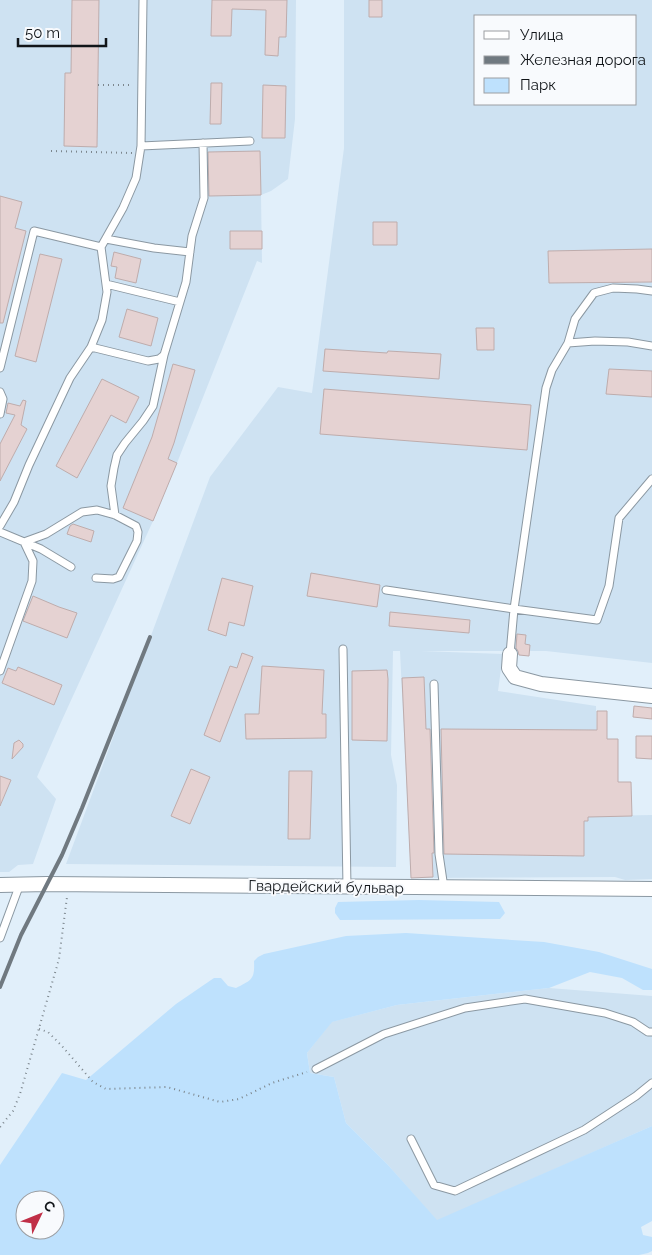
<svg xmlns="http://www.w3.org/2000/svg" width="652" height="1255" viewBox="0 0 652 1255" font-family="Raleway,sans-serif">
  <style>
    .built { fill: #cee2f2; fill-rule: evenodd }
    .green { fill: #bee1fd; fill-rule: evenodd }
    .building { fill: #e5d2d2; stroke: #beacac }
    .lines { fill: none; stroke-linecap: round; stroke-linejoin: round }
    .lane-casing { stroke: #8b98a2; stroke-width: 9 }
    .street-casing { stroke: #8b98a2; stroke-width: 16 }
    .path { stroke: #7c868d; stroke-width: 2; stroke-dasharray: 1 4; stroke-linecap: butt }
    .lane { stroke: #fff; stroke-width: 7 }
    .street { stroke: #fff; stroke-width: 14 }
    .rail { stroke: #707980; stroke-width: 4 }
    .labels { text-anchor: middle; dominant-baseline: central; stroke-width: 4; stroke-linejoin: round; paint-order: stroke }
    .street-label { font-size: 15px; fill: #111519; stroke: #f8fafd }
  </style>
  <rect width="100%" height="100%" fill="#e1effa"/>
  <path class="built" d="M 0,0 L 296,0 L 295,119 L 288,179 L 271,191 L 261,195 L 262,263 L 257,261 L 177,463 L 153,521 L 62,720 L 37,777 L 56,799 L 33,864 L 18,865 L 9,872 L 0,872 Z
    M 344,0 L 652,0 L 652,663 L 546,651 L 421,651 L 503,654 L 498,691 L 596,706 L 598,816 L 652,815 L 652,879 L 625,880 L 615,877 L 411,878 L 400,651 L 393,651 L 391,755 L 397,785 L 396,867 L 66,864 L 210,477 L 278,387 L 312,393 L 344,148 ZM 476,16 L 636,16 L 636,104 L 476,104 Z
    M 549,988 L 652,996 L 652,1126 L 437,1221 L 388,1165 L 346,1123 L 334,1077 L 310,1073 L 307,1053 L 331,1022 L 397,1005 Z"/>
  <path class="green" d="M 419,900 L 499,902 L 505,913 L 500,919 L 340,920 L 335,913 L 335,908 L 338,902 Z
    M 406,933 L 544,942 L 599,952 L 652,969 L 652,990 L 643,990 L 622,978 L 590,972 L 549,988 L 397,1005 L 332,1022 L 307,1053 L 310,1073 L 334,1077 L 346,1123 L 388,1165 L 437,1220 L 652,1126 L 652,1221 L 641,1227 L 643,1235 L 652,1237 L 652,1251 L 648,1253 L 639,1255 L 0,1255 L 0,1165 L 62,1073 L 86,1080 L 176,1004 L 214,978 L 221,978 L 228,986 L 236,988 C 251,980 255,980 254,961 L 258,957 L 264,954 L 346,936 ZM 25,1200 L 55,1200 L 55,1230 L 25,1230 Z"/>
  <path class="building" d="M 72,0 L 99,0 L 97,147 L 64,146 L 65,73 L 71,73 Z
    M 212,0 L 287,0 L 286,37 L 279,37 L 278,56 L 265,55 L 266,10 L 232,9 L 231,36 L 211,36 Z
    M 369,0 L 382,0 L 382,17 L 369,17 Z
    M 211,83 L 222,83 L 221,124 L 210,124 Z
    M 263,85 L 286,86 L 285,138 L 262,138 Z
    M 260,151 L 261,195 L 209,196 L 208,152 Z
    M 0,196 L 22,202 L 15,228 L 26,231 L 3,323 L 0,323 Z
    M 373,222 L 397,222 L 397,245 L 373,245 Z
    M 230,231 L 262,231 L 262,249 L 230,249 Z
    M 652,249 L 652,282 L 549,283 L 548,251 Z
    M 114,252 L 141,259 L 136,283 L 115,278 L 117,267 L 111,266 Z
    M 40,254 L 62,259 L 36,362 L 15,356 Z
    M 127,309 L 158,318 L 151,346 L 119,337 Z
    M 476,328 L 494,328 L 494,350 L 477,350 Z
    M 325,349 L 387,353 L 388,351 L 441,354 L 439,379 L 323,371 Z
    M 173,364 L 195,370 L 174,443 L 168,459 L 177,463 L 153,521 L 123,508 L 152,437 Z
    M 609,369 L 652,371 L 652,397 L 606,394 Z
    M 102,379 L 139,397 L 126,423 L 111,415 L 77,478 L 56,466 Z
    M 324,389 L 531,405 L 527,450 L 320,434 Z
    M 23,400 L 26,401 L 21,425 L 27,429 L 0,481 L 0,444 L 15,415 L 6,413 L 8,403 L 20,406 Z
    M 73,524 L 94,531 L 91,542 L 67,534 L 70,526 Z
    M 311,573 L 380,585 L 377,607 L 307,596 Z
    M 222,578 L 253,586 L 244,626 L 229,622 L 226,636 L 208,630 Z
    M 33,596 L 59,607 L 77,613 L 67,638 L 23,621 Z
    M 390,612 L 470,620 L 469,633 L 389,626 Z
    M 517,634 L 526,635 L 525,644 L 530,645 L 529,656 L 519,655 L 518,651 L 516,648 Z
    M 242,653 L 253,657 L 220,742 L 204,735 L 230,666 L 237,668 Z
    M 262,666 L 324,670 L 322,714 L 326,714 L 326,738 L 246,739 L 245,714 L 259,714 Z
    M 18,667 L 62,685 L 54,705 L 2,683 L 8,668 L 16,671 Z
    M 387,670 L 388,679 L 387,741 L 352,740 L 352,671 Z
    M 424,677 L 426,729 L 430,729 L 434,853 L 432,853 L 433,877 L 411,878 L 402,678 Z
    M 634,706 L 652,708 L 652,719 L 633,717 Z
    M 597,711 L 607,711 L 607,739 L 618,739 L 618,782 L 631,782 L 632,816 L 588,817 L 588,821 L 584,821 L 584,856 L 444,854 L 441,729 L 597,730 Z
    M 636,736 L 652,736 L 652,759 L 636,758 Z
    M 19,740 L 23,744 L 23,747 L 12,759 L 14,743 Z
    M 191,769 L 210,777 L 190,824 L 171,816 Z
    M 289,771 L 312,771 L 310,839 L 288,839 Z
    M 0,776 L 11,780 L 0,806 Z"/>
  <g class="lines">
    <defs>
      <path id="lane" d="M 141,146 L 250,141
        M 106,239 L 154,248 L 190,252
        M 101,247 L 123,208 L 136,178 L 141,146 L 143,0
        M 106,284 L 180,302
        M 568,343 L 595,341 L 628,342 L 652,346
        M 91,347 L 148,361 L 159,359 L 164,355 L 186,282 L 192,236 L 204,198 L 203,143
        M 0,368 L 34,231 L 101,247 L 107,292 L 102,320 L 91,347 L 70,378 L 29,465 L 14,502 L 0,526
        M 0,392 L 3,399 L 0,414
        M 115,515 L 111,486 L 114,468 L 117,455 L 125,443 L 143,421 L 153,406 L 164,355
        M 0,532 L 41,549 L 71,567
        M 386,590 L 514,609 L 546,388 L 552,370 L 568,343 L 575,319 L 594,293 L 613,288 L 637,289 L 652,291
        M 343,649 L 347,887
        M 510,654 L 514,609 L 597,620 L 609,586 L 619,518 L 652,479
        M 0,671 L 32,581 L 33,561 L 24,542 L 46,534 L 82,512 L 97,510 L 115,515 L 136,526 L 138,532 L 137,541 L 119,577 L 113,579 L 96,578
        M 434,684 L 439,854 L 444,888
        M 0,938 L 20,884
        M 316,1069 L 384,1034 L 465,1008 L 525,999 L 605,1013 L 633,1022 L 648,1032 L 652,1032
        M 411,1139 L 434,1185 L 455,1191 L 584,1130 L 636,1096 L 652,1083"/>
      <path id="street" d="M 510,654 L 509,668 L 515,677 L 541,684 L 652,696
        M 0,885 L 47,884 L 652,889"/>
    </defs>
    <use href="#lane" class="lane-casing"/>
    <use href="#street" class="street-casing"/>
    <path class="path" d="M 98,85 L 133,85
      M 51,151 L 132,153
      M 39,1029 L 48,1032 L 62,1046 L 93,1082 L 106,1089 L 167,1087 L 220,1102 L 239,1099 L 272,1083 L 307,1072
      M 0,1127 L 13,1111 L 20,1094 L 59,959 L 67,897"/>
    <use href="#lane" class="lane"/>
    <use href="#street" class="street"/>
    <path class="rail" d="M 0,987 L 21,935 L 62,855 L 82,808 L 150,637"/>
  </g>
  <g class="labels">
    <g class="street-label">
      <text transform="translate(326 887) rotate(1)">Гвардейский бульвар</text>
    </g>
  </g>
  <rect x="474" y="15" width="162" height="90" fill="#f8fafd" stroke="#9c9ea2"/>
  <rect x="484" y="31" width="25" height="8" fill="#ffffff" stroke="#9c9ea2"/>
  <text x="520" y="40" font-size="15" fill="#111519">Улица</text>
  <rect x="484" y="56" width="25" height="8" fill="#707980" stroke="#9c9ea2"/>
  <text x="520" y="65" font-size="15" fill="#111519">Железная дорога</text>
  <rect x="484" y="78" width="25" height="15" fill="#bee1fd" stroke="#9c9ea2"/>
  <text x="520" y="90" font-size="15" fill="#111519">Парк</text>
  <g transform="translate(40 1215) rotate(47)"><circle r="24" fill="#f8fafd" stroke="#9c9ea2"/>
  <path d="M0-4L9 19L0 12L-9 19Z" fill="#c02f47"/>
  <text y="-8" font-size="14" font-weight="bold" text-anchor="middle" fill="#111519">С</text>
  </g>
  <path d="M18 38v8h88v-8" fill="none" stroke="#111519" stroke-width="2.5"/>
  <text x="25" y="38" font-size="15" fill="#111519" stroke="#f8fafd" stroke-width="4" paint-order="stroke">50 m</text>
</svg>
